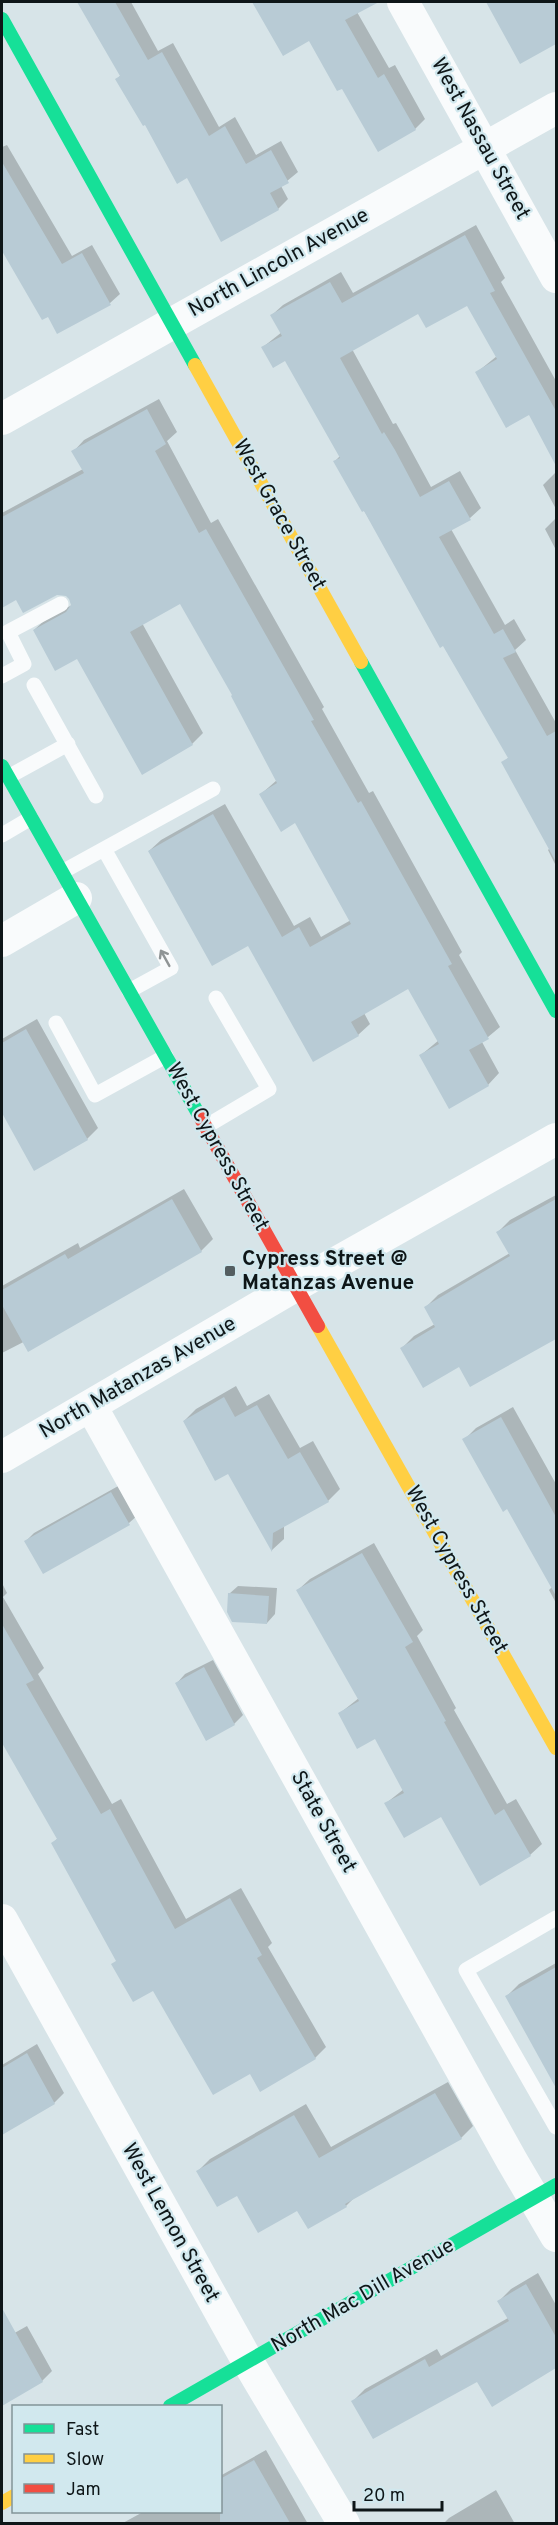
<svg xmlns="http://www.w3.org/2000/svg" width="558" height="2525" viewBox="0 0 558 2525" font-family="Overpass,sans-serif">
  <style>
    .shadow { fill: #0003 }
    .building { fill: #b8cbd5 }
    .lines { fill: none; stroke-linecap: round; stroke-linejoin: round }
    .lane { stroke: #f9fbfc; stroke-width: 15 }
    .street { stroke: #f9fbfc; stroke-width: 32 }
    .fast { stroke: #16e098; stroke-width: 14 }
    .slow { stroke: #ffcf43; stroke-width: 14 }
    .jam { stroke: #f24e42; stroke-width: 14 }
    .oneway { stroke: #8f9495 }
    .poi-dot { fill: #545e61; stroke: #d1e8ee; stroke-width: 2 }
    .labels { text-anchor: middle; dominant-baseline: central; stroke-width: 4.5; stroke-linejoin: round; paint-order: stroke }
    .street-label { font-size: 21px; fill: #0e1618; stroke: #d1e8ee }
    .poi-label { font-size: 21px; font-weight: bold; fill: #0e1618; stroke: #d1e8ee; text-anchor: start }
  </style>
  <rect width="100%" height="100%" fill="#d7e4e8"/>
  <path class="shadow" d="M 78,2 L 131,2 L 158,51 L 173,43 L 219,127 L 235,117 L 256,155 L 281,141 L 298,172 L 281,186 L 288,199 L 278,209 L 222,240 L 187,176 L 145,123 L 117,79 L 121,75 Z
    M 255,2 L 371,2 L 357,12 L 389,68 L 395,65 L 425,119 L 415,129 L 342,87 L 310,39 L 283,54 Z
    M 488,2 L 556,2 L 556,42 L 521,62 Z
    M 7,145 L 72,256 L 92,245 L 120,294 L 110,303 L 48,315 L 42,318 L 2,248 L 2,147 Z
    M 476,225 L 505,278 L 501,282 L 556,381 L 556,446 L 550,450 L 529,413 L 476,373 L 497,356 L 467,304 L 419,312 L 352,349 L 393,424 L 396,423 L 405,439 L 431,487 L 460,471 L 481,508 L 470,518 L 451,529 L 505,625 L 514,619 L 526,640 L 515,650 L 556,723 L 556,866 L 548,850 L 550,848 L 503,763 L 509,757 L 335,461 L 340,456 L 285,359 L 263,347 L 282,332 L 272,315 L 283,305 L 341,272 L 353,293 Z
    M 159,399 L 177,432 L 167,441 L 211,523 L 218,519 L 324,707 L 322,709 L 369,793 L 373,791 L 462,952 L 459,955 L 500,1027 L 482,1042 L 499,1073 L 488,1085 L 421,1055 L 439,1040 L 409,987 L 364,1013 L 370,1024 L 358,1035 L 313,1060 L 249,943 L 149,851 L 161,840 L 225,804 L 294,926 L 310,917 L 321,937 L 351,920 L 296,821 L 261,794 L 277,780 L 234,695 L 181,602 L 142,623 L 203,733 L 192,744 L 78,657 L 34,630 L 46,619 L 72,605 L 71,598 L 66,594 L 17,598 L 8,602 L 2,590 L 2,513 L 83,469 L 73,452 L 84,440 Z
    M 555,473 L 556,473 L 556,509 L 543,485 Z
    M 556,518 L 556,550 L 545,529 Z
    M 37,1019 L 98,1128 L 87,1139 L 34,1169 L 2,1110 L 2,1039 Z
    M 184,1189 L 213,1239 L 201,1251 L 2,1353 L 2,1286 L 78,1243 L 80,1248 Z
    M 556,1195 L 556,1337 L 471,1385 L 459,1365 L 402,1348 L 414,1336 L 435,1324 L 426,1307 L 438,1295 L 510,1253 L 498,1232 L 510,1220 Z
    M 236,1386 L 247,1406 L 269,1394 L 300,1448 L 313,1441 L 340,1489 L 328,1501 L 284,1525 L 284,1539 L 272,1550 L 228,1472 L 184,1421 L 196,1409 Z
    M 513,1407 L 556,1484 L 556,1603 L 549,1590 L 553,1586 L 507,1507 L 464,1440 L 476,1428 Z
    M 120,1485 L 138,1515 L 129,1523 L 43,1572 L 26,1541 L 34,1533 Z
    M 374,1543 L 423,1630 L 417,1636 L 456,1708 L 454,1710 L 507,1804 L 516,1799 L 542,1844 L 530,1855 L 481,1884 L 442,1815 L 385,1804 L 404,1789 L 375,1737 L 340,1713 L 359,1698 L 298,1590 L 310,1579 Z
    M 2,1583 L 7,1593 L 3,1597 L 44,1668 L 38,1674 L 112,1804 L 121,1799 L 186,1919 L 241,1888 L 272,1943 L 268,1947 L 326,2047 L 315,2058 L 153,1989 L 117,1960 L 53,1843 L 58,1838 L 2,1740 Z
    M 238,1586 L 277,1588 L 275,1614 L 267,1623 L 229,1594 Z
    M 213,1660 L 243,1715 L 234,1724 L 177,1683 L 185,1674 Z
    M 556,1963 L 556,2085 L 507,1996 L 519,1984 Z
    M 37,2044 L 64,2093 L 54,2103 L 2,2133 L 2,2065 Z
    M 448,2082 L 473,2126 L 461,2138 L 354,2198 L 346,2206 L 298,2209 L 238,2194 L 198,2171 L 210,2159 L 306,2104 L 331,2147 Z
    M 538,2273 L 556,2305 L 556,2367 L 492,2405 L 478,2379 L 353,2401 L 365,2389 L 437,2349 L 441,2356 L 508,2318 L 499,2301 L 511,2289 Z
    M 27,2326 L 52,2371 L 42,2381 L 2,2404 L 2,2340 Z
    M 266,2450 L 308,2524 L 121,2524 L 143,2512 L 220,2512 L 220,2476 Z
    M 496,2490 L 515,2524 L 443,2524 L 449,2518 Z"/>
  <path class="building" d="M 77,2 L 115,2 L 148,60 L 162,52 L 209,136 L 225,126 L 246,164 L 271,150 L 289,183 L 270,193 L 279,210 L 221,242 L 187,178 L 177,184 L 145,125 L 143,126 L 115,79 L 120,76 Z
    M 252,2 L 379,2 L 345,20 L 378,78 L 384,74 L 416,130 L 378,152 L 342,89 L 337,91 L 309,41 L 283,56 Z
    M 486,2 L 556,2 L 556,44 L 520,64 Z
    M 2,162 L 62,264 L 82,253 L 111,305 L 57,334 L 48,317 L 42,320 L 2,251 Z
    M 465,235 L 495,291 L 490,293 L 556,411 L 556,466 L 529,415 L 506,428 L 475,372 L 497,359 L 467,306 L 426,328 L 418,314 L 340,358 L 382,434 L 384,432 L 395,450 L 420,497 L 449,481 L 471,520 L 439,537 L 494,634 L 503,629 L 516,652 L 503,658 L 547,736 L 556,731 L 556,862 L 501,762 L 508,758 L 443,646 L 440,648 L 364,511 L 362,512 L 333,461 L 340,458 L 285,361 L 273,368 L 261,347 L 282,336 L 270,315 L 330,282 L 342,303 Z
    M 147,409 L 166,444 L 155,451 L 199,533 L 206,529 L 314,720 L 311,721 L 358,803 L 361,801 L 452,964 L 448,966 L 489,1039 L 469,1050 L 489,1086 L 449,1109 L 419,1055 L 439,1044 L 408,989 L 351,1022 L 359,1036 L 313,1062 L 248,946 L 212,966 L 148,851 L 213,814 L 282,937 L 299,927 L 310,947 L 351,924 L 295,823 L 281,832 L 259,794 L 277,783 L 231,696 L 232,695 L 180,604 L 130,632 L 193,745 L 142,775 L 77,659 L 55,671 L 33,630 L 66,612 L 71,605 L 69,599 L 66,596 L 57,595 L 23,613 L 16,600 L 2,608 L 2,517 L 84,473 L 71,451 Z
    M 26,1029 L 88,1140 L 34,1171 L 2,1113 L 2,1043 Z
    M 172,1199 L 202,1252 L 28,1352 L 2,1305 L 2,1290 L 65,1254 L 68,1259 Z
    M 556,1199 L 556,1339 L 470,1387 L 459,1367 L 423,1388 L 400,1348 L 435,1327 L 424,1307 L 510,1256 L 496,1232 Z
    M 224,1397 L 235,1417 L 257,1405 L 288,1459 L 300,1452 L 329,1502 L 273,1533 L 272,1552 L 228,1474 L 215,1481 L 183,1421 Z
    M 501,1417 L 556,1517 L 556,1596 L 507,1509 L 503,1512 L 462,1439 Z
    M 111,1492 L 130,1525 L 43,1574 L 24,1541 Z
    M 362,1553 L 413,1642 L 405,1647 L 446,1721 L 444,1722 L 495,1815 L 504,1809 L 531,1856 L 480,1886 L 441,1817 L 404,1838 L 384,1803 L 404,1793 L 375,1739 L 357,1749 L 338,1713 L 359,1701 L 296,1590 Z
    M 228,1593 L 269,1596 L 267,1624 L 232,1622 L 227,1612 Z
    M 2,1624 L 34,1680 L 26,1684 L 101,1814 L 110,1809 L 175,1929 L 230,1898 L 262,1955 L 257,1958 L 316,2059 L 260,2092 L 250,2074 L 213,2095 L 153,1991 L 133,2002 L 111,1964 L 116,1961 L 51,1843 L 57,1839 L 2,1743 Z
    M 204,1667 L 235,1725 L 206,1741 L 175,1683 Z
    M 556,1967 L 556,2088 L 505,1996 Z
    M 27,2053 L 55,2104 L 2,2135 L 2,2068 Z
    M 435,2093 L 462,2139 L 345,2204 L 347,2207 L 308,2229 L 297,2211 L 258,2233 L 237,2196 L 217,2207 L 196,2171 L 294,2115 L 319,2158 Z
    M 526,2284 L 556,2337 L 556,2368 L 492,2407 L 477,2382 L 373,2439 L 351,2401 L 425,2359 L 429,2367 L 509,2321 L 497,2301 Z
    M 2,2308 L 43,2382 L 2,2406 Z
    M 254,2460 L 290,2523 L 220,2523 L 220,2479 Z"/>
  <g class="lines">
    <path class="lane" d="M 2,676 L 24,664 L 8,632 L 61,604
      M 34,685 L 96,796
      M 8,777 L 68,744
      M 2,835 L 31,818
      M 104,849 L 171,968 L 129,991
      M 62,872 L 213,789
      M 56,1023 L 95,1095 L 166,1056
      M 205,1127 L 269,1089 L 216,998
      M 556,1918 L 466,1970 L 556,2127"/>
    <path class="street" d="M 403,2 L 556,277
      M 2,419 L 556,108
      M 2,941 L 76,898
      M 91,1406 L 512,2161 L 556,2236
      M 2,1457 L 295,1286 L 556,1139
      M 2,1920 L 248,2362 L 344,2524"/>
    <path class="fast" d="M 2,19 L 195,365
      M 361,662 L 556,1011
      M 2,766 L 199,1115
      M 170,2406 L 556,2185"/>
    <path class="slow" d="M 195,365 L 361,662
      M 318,1326 L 556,1748
      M 2,2503 L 14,2496"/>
    <path class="jam" d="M 199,1115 L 318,1326"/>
  </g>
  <defs><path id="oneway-shaft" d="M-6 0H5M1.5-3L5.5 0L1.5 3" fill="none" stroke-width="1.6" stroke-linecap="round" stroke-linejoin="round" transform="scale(1.5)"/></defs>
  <use class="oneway" href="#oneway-shaft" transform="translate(165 958) rotate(-119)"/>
  <rect class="poi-dot" x="224" y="1265" width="12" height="12" rx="3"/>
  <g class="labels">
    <g class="street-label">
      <text transform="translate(480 139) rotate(61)">West Nassau Street</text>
      <text transform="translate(279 263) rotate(-29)">North Lincoln Avenue</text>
      <text transform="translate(279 515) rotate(61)">West Grace Street</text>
      <text transform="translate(217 1147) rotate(61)">West Cypress Street</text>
      <text transform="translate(138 1378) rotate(-30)">North Matanzas Avenue</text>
      <text transform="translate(456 1570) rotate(61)">West Cypress Street</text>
      <text transform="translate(323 1822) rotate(61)">State Street</text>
      <text transform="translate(170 2223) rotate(61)">West Lemon Street</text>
      <text transform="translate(363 2296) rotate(-30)">North Mac Dill Avenue</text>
    </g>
    <g class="poi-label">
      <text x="242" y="1259">Cypress Street @<tspan x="242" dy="24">Matanzas Avenue</tspan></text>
    </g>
  </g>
  <rect width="558" height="2525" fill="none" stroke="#0e1618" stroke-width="6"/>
  <rect x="12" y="2405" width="210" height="108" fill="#d1e8ee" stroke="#839498" stroke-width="1.5"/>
  <rect x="24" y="2424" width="30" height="9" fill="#16e098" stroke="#839498" stroke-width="1.5"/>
  <text x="66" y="2435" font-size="18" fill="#0e1618">Fast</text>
  <rect x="24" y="2454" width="30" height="9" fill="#ffcf43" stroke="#839498" stroke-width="1.5"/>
  <text x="66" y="2465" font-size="18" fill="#0e1618">Slow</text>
  <rect x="24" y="2484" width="30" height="9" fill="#f24e42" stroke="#839498" stroke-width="1.5"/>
  <text x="66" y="2495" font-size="18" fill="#0e1618">Jam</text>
  <path d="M354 2501v9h88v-9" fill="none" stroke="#0e1618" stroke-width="3"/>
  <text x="363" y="2501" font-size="18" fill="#0e1618" stroke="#d1e8ee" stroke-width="4.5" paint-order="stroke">20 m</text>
</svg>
